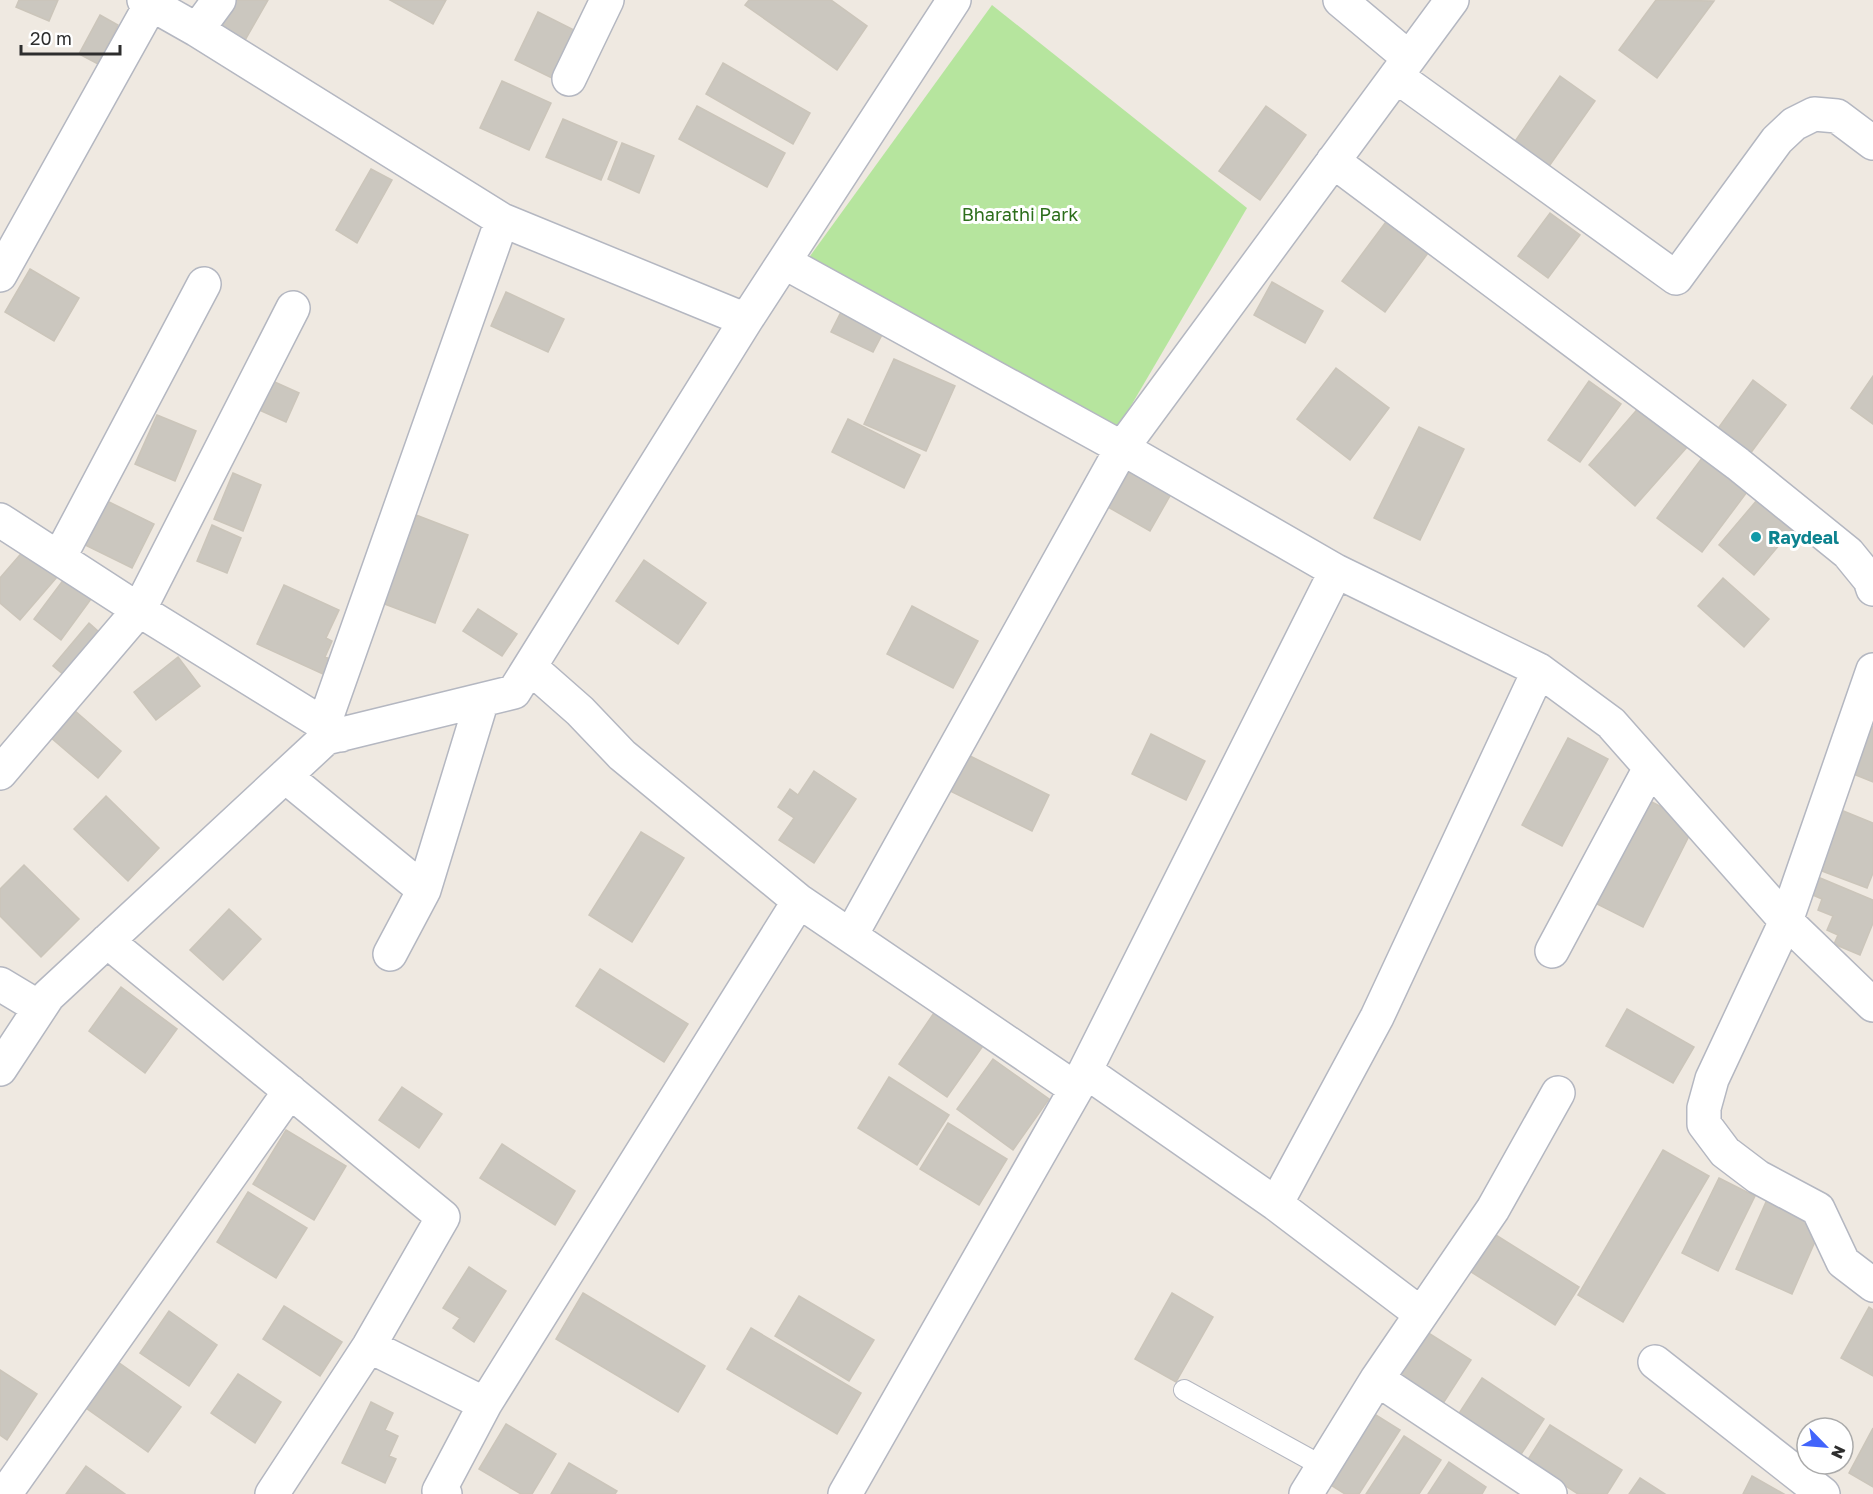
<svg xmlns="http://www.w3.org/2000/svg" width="1873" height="1494" viewBox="0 0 1873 1494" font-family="'Golos Text',sans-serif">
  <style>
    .green { fill: #b6e59e }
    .building { fill: #cbc7bf; stroke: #cbc5ba; stroke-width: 1.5 }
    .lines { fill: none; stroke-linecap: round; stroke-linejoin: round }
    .lane-casing { stroke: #b4b7c1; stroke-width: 22 }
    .street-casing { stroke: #b4b7c1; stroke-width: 36 }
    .lane { stroke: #fff; stroke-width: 20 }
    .street { stroke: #fff; stroke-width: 33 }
    .culture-dot { fill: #0f9aa8; stroke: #fff; stroke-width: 2 }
    .labels { text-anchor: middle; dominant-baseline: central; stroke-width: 6; stroke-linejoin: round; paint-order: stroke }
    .park-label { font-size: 18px; fill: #2c6e1b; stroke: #fff }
    .culture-label { font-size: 18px; font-weight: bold; fill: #0d838f; stroke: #fff; text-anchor: start }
  </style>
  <rect width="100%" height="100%" fill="#efe9e1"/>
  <path class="green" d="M 992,5 L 1247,208 L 1115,433 L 805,263 Z"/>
  <path class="building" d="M 19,0 L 58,0 L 49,21 L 16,7 Z
    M 234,0 L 268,0 L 244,42 L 218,27 Z
    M 390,0 L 446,0 L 433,24 Z
    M 749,0 L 831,0 L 867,26 L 837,70 L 745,5 Z
    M 1656,0 L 1714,1 L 1657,78 L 1619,50 Z
    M 538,12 L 580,33 L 556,80 L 515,60 Z
    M 100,15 L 118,25 L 98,64 L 79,54 Z
    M 723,63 L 810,113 L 793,144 L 706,94 Z
    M 1560,76 L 1595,101 L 1545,172 L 1511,147 Z
    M 502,81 L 551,103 L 529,150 L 480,128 Z
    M 697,106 L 785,153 L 767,187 L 679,139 Z
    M 1266,106 L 1306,135 L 1260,200 L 1219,171 Z
    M 563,119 L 617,142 L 601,180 L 546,157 Z
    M 622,143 L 654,156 L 639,193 L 608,179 Z
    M 371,169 L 392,180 L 357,243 L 336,230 Z
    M 1394,211 L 1436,242 L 1385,312 L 1342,281 Z
    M 1550,213 L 1580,235 L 1548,278 L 1518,256 Z
    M 30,269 L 79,298 L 54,341 L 5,312 Z
    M 1272,282 L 1323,311 L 1305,343 L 1254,315 Z
    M 506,292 L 564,319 L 548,352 L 491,326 Z
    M 844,306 L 886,327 L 873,352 L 831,332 Z
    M 894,359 L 955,386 L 926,451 L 864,424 Z
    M 1336,368 L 1389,408 L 1350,460 L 1297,419 Z
    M 1873,376 L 1873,424 L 1851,408 Z
    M 268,379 L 299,393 L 286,422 L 255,408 Z
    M 1753,380 L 1786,405 L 1747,458 L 1714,434 Z
    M 1589,381 L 1621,404 L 1580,462 L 1548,440 Z
    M 1641,405 L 1688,446 L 1635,506 L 1589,465 Z
    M 157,415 L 196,431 L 175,481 L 135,464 Z
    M 848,419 L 920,455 L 904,488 L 832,452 Z
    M 1419,427 L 1464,449 L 1420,540 L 1374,518 Z
    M 1705,454 L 1750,488 L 1702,552 L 1657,518 Z
    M 1130,470 L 1171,494 L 1150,531 L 1108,507 Z
    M 233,473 L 261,485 L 243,531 L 214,519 Z
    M 105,500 L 154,524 L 132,568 L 83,544 Z
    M 1757,500 L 1792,530 L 1754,575 L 1719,545 Z
    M 416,515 L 468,535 L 435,623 L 382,603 Z
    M 212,525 L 241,538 L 227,573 L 197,561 Z
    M 25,549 L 57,577 L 20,620 L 0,603 L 0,578 Z
    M 644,560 L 706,603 L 678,644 L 616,601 Z
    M 67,575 L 94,595 L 61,640 L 34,619 Z
    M 1723,578 L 1769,619 L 1744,647 L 1698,606 Z
    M 284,585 L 339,610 L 326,638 L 332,641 L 325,657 L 330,659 L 323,674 L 257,644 Z
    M 912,606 L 978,641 L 953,688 L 887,654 Z
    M 478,609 L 517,634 L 502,656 L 463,631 Z
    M 89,623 L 107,639 L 71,681 L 53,666 Z
    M 178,657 L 200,686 L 156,720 L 134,692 Z
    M 74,710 L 121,751 L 98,778 L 50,737 Z
    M 1870,726 L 1873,727 L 1873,782 L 1851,773 Z
    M 1151,734 L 1205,761 L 1186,800 L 1132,774 Z
    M 1568,738 L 1608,759 L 1562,846 L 1522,825 Z
    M 966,754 L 1049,795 L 1032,831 L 948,790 Z
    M 814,771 L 856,799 L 814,863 L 779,840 L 794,818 L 778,807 L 790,789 L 798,795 Z
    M 106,796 L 159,848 L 128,881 L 74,829 Z
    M 1644,798 L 1695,824 L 1643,927 L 1593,902 Z
    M 1836,808 L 1873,823 L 1873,873 L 1867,888 L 1814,868 Z
    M 641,832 L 684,858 L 632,942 L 589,915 Z
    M 24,865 L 79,919 L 41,957 L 0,916 L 0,889 Z
    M 1813,875 L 1873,900 L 1873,923 L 1860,955 L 1834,944 L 1838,935 L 1827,930 L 1833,916 L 1818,910 L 1822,899 L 1806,892 Z
    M 229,909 L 261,939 L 223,980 L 190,950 Z
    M 600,969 L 688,1024 L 664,1062 L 576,1006 Z
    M 121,987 L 177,1029 L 145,1073 L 89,1031 Z
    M 1627,1009 L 1694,1047 L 1673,1083 L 1606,1046 Z
    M 936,1010 L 985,1043 L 947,1097 L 899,1064 Z
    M 993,1059 L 1049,1099 L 1013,1150 L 957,1109 Z
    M 889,1077 L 949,1115 L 917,1165 L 858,1128 Z
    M 402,1087 L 442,1114 L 419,1148 L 379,1120 Z
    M 948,1123 L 1007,1159 L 979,1205 L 920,1169 Z
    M 286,1130 L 346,1166 L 314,1220 L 253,1184 Z
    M 502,1144 L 575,1191 L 555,1225 L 480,1178 Z
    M 1663,1150 L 1709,1176 L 1623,1322 L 1578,1295 Z
    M 1719,1178 L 1755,1196 L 1718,1271 L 1682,1253 Z
    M 248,1192 L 307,1228 L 276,1278 L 217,1242 Z
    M 1770,1193 L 1809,1211 L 1817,1237 L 1792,1294 L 1736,1269 Z
    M 1491,1232 L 1579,1287 L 1555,1325 L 1468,1270 Z
    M 469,1267 L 506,1291 L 474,1342 L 453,1328 L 460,1318 L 443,1308 Z
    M 583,1293 L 705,1366 L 678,1412 L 556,1339 Z
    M 1172,1293 L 1213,1317 L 1176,1382 L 1135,1359 Z
    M 799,1296 L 874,1340 L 849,1381 L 775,1336 Z
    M 284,1306 L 342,1342 L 320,1376 L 263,1339 Z
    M 1869,1307 L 1873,1310 L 1873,1376 L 1841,1358 Z
    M 169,1311 L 217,1345 L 189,1386 L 140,1353 Z
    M 1419,1327 L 1471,1360 L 1442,1405 L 1390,1372 Z
    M 751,1328 L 861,1393 L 837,1434 L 727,1369 Z
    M 118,1362 L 181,1407 L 148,1452 L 86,1408 Z
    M 0,1370 L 37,1394 L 7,1440 L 0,1435 Z
    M 238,1374 L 281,1402 L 255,1443 L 211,1413 Z
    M 1482,1378 L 1544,1419 L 1518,1459 L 1456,1418 Z
    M 371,1402 L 393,1413 L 385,1430 L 398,1436 L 389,1456 L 396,1459 L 385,1483 L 342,1463 Z
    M 1371,1412 L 1400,1430 L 1359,1494 L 1345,1494 L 1326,1482 Z
    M 506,1424 L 556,1454 L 532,1494 L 521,1494 L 479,1469 Z
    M 1550,1425 L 1622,1470 L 1607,1494 L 1578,1494 L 1527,1461 Z
    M 1873,1428 L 1873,1487 L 1849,1473 Z
    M 1404,1436 L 1441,1460 L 1419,1494 L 1366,1494 Z
    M 1449,1462 L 1486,1487 L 1482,1494 L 1428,1494 Z
    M 569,1463 L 617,1491 L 615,1494 L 551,1494 Z
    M 86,1466 L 125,1494 L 66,1494 Z
    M 1752,1476 L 1784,1494 L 1743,1494 Z
    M 1640,1478 L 1665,1494 L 1629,1494 Z"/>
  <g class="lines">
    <defs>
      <path id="lane" d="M 1184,1390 L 1322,1466"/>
      <path id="street" d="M 144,0 L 197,30 L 502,220 L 746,320
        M 1340,0 L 1409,58
        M 197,30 L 219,0
        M 1396,76 L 1676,278 L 1777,140 L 1794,124 L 1814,114 L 1837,116 L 1873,143
        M 569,79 L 607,0
        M 1333,161 L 1738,464 L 1848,553 L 1870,580 L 1873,589
        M 784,262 L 1122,448 L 1336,571 L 1539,670 L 1611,723 L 1786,921 L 1873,1005
        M 0,275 L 151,4
        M 0,520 L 139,610 L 341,735
        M 59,558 L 204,284
        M 530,667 L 580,711 L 622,755 L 799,901 L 1076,1089
        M 1873,670 L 1786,921 L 1712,1079 L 1704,1108 L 1704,1124 L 1725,1152 L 1758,1177 L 1818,1209 L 1843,1262 L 1873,1285
        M 324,724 L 502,220
        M 0,773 L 139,610 L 293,308
        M 285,776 L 424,890
        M 851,935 L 1122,448 L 1452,0
        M 107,941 L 443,1217 L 369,1346 L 272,1494
        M 1552,951 L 1650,768
        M 390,954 L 424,890 L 482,700
        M 0,984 L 40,1008
        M 0,1069 L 48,996 L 326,738 L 514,692 L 746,320 L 954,0
        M 1085,1071 L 1276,1204 L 1421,1314
        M 1276,1204 L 1377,1017 L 1539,670
        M 369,1346 L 485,1404
        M 1655,1362 L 1823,1494
        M 1377,1379 L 1550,1494
        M 5,1494 L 290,1091
        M 445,1494 L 439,1491 L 485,1404 L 799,901
        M 845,1494 L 1076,1089 L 1336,571
        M 1306,1494 L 1377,1379 L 1493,1209 L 1558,1093"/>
    </defs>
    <use href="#lane" class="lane-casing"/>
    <use href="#street" class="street-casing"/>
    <use href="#lane" class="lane"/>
    <use href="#street" class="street"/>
  </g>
  <circle class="culture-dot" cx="1756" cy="537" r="6"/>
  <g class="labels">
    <g class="park-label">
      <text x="1020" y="214">Bharathi Park</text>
    </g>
    <g class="culture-label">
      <text x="1768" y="537">Raydeal</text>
    </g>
  </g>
  <g transform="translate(1825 1446) rotate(115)"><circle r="28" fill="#ffffff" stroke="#ababab" stroke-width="1.5"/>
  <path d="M0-4.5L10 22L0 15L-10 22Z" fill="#4264fb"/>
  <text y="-9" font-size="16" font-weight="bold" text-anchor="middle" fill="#2e2e2e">N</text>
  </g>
  <path d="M21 45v9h99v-9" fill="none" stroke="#2e2e2e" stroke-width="3"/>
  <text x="30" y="45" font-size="18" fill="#2e2e2e" stroke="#ffffff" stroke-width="4.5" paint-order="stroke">20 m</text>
</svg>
